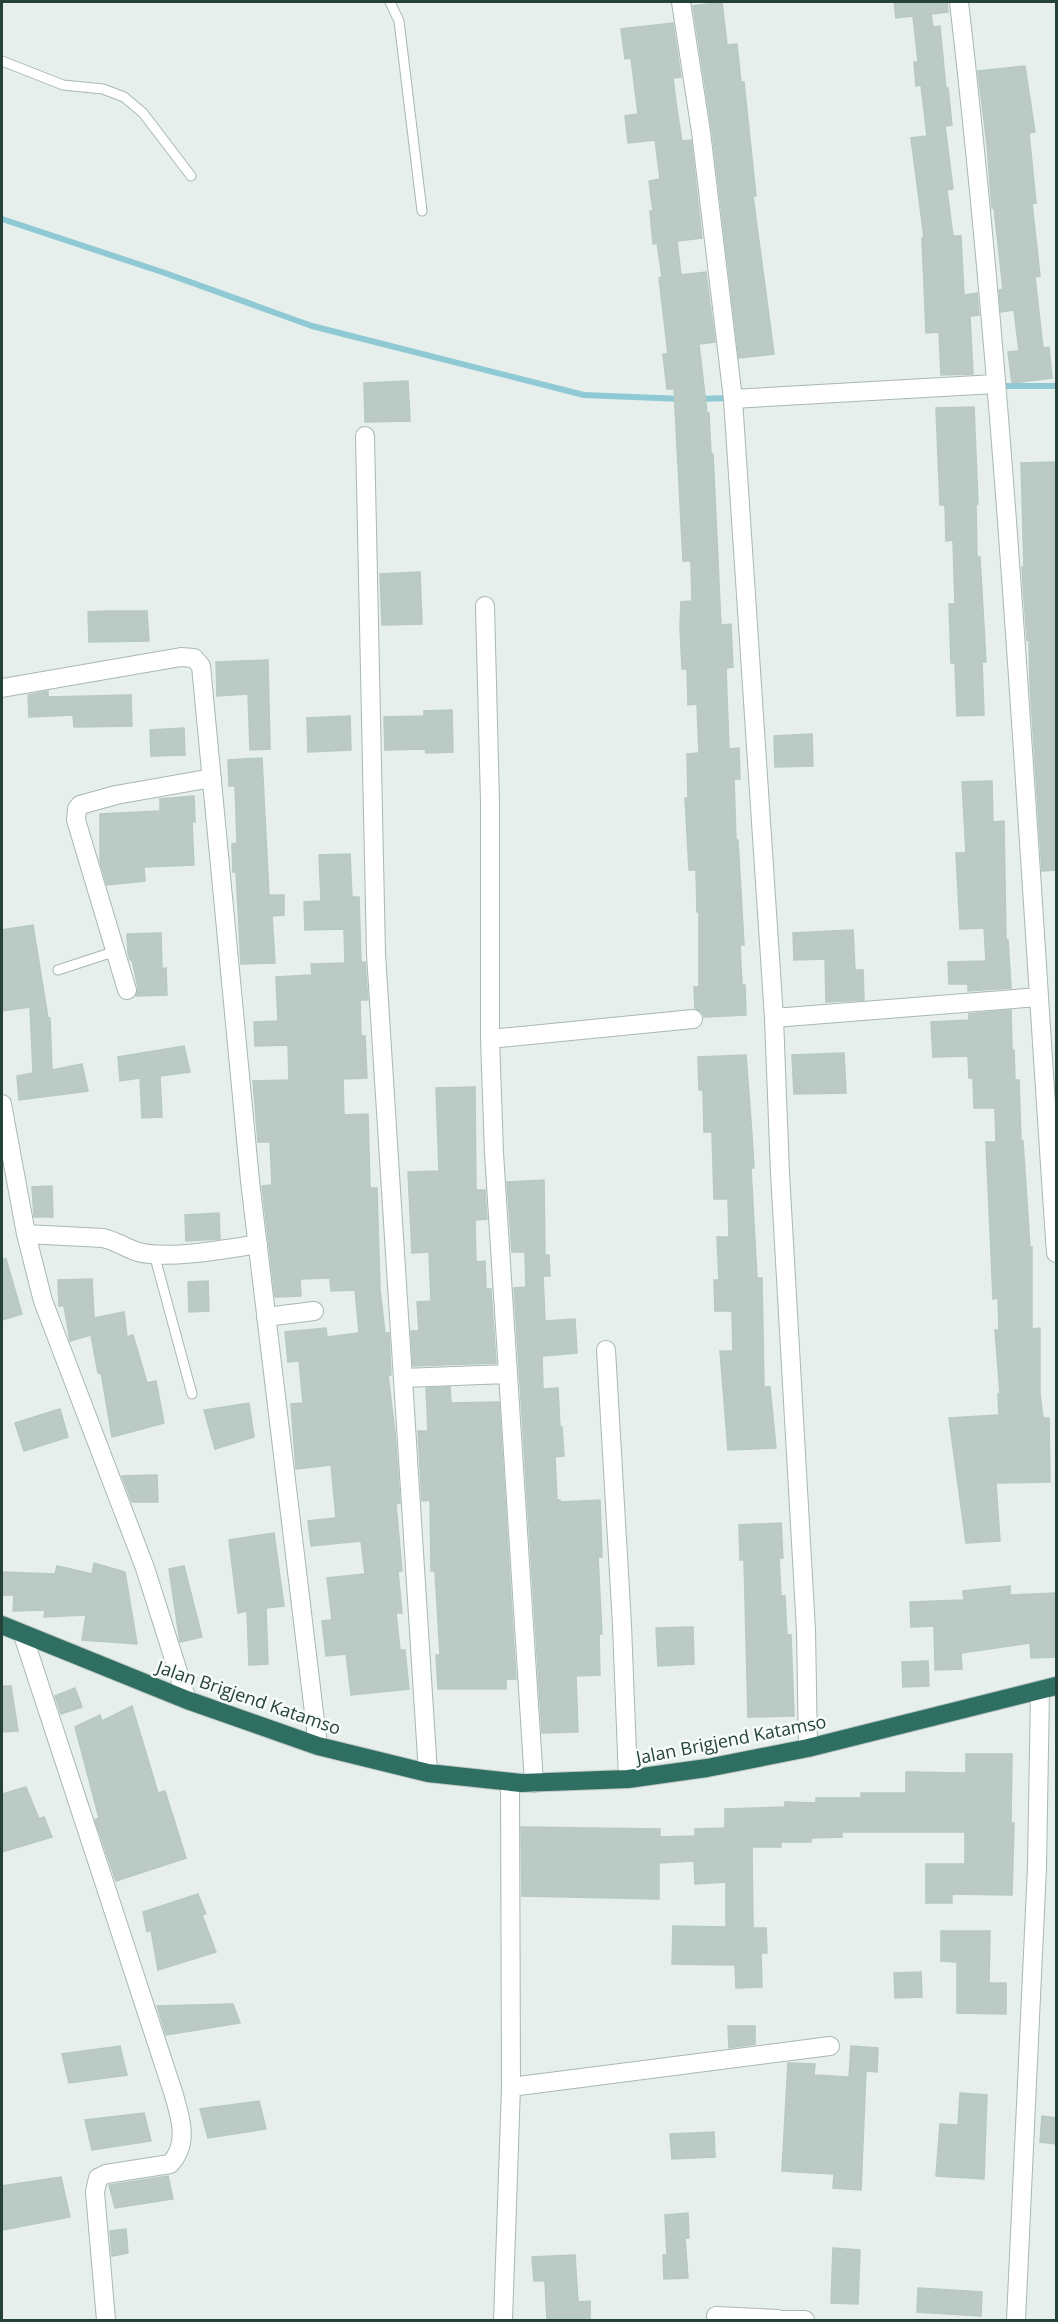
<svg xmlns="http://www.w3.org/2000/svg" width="1058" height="2322" viewBox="0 0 1058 2322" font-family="'Open Sans',sans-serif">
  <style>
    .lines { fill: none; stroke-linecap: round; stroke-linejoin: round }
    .stream { stroke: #8ec9d4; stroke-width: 6 }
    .building { fill: #bbcac4; stroke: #b8c9c2; stroke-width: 1.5 }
    .lane-casing { stroke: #a8b8b2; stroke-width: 11 }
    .street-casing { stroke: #a8b8b2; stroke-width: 20 }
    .highway-casing { stroke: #c2cac8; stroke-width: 20 }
    .lane { stroke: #fff; stroke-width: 9 }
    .street { stroke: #fff; stroke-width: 18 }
    .highway { stroke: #2f6f62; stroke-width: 18 }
    .labels { text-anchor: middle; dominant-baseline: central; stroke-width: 5; stroke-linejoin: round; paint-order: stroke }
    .street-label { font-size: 18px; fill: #24423a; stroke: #f7fbf9 }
  </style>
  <rect width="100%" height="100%" fill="#e6efeb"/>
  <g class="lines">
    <path class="stream" d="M 2,219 L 165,273 L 312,326 L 584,395 L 682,399
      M 998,386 L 1056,386
      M 698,399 L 730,398"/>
  </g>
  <path class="building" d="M 722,2 L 727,45 L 737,44 L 741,82 L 744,82 L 756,196 L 753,196 L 774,354 L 739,358 L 712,131 L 693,6 Z
    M 894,2 L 947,2 L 948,12 L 931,14 L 933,27 L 940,26 L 946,89 L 948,88 L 952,125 L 945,126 L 953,189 L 947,190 L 953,236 L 961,236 L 964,295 L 977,293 L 979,315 L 970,316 L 973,374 L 941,375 L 939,332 L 926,333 L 922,238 L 924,238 L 911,138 L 927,136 L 921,85 L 916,86 L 914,62 L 918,62 L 913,16 L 896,18 Z
    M 673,23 L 681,77 L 673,78 L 677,110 L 682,141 L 691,140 L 702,238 L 677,241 L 681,275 L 706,272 L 715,342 L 699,344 L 707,413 L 709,413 L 711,454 L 713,454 L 721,625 L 731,624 L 733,667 L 726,668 L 729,749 L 739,748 L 740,779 L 734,779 L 736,840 L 738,840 L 744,945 L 740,945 L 742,985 L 745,985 L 746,1015 L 704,1017 L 702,1012 L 695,1008 L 694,987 L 699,987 L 699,912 L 697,912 L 696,870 L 689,870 L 685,798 L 688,798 L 687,754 L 699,753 L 697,704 L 688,705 L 687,669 L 682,669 L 680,626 L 681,602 L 692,601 L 691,561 L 683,561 L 674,389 L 667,389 L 663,354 L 668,354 L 659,278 L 662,277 L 657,243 L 653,244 L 650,211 L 653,211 L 649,181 L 660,179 L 655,140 L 628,143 L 625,116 L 638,114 L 631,58 L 625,59 L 621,29 Z
    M 1025,66 L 1035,132 L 1029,133 L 1036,203 L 1032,203 L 1040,276 L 1035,277 L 1043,348 L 1049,347 L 1052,378 L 1012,383 L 1008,352 L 1019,351 L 1014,310 L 1001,312 L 999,290 L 1003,289 L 994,208 L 992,208 L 987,145 L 978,71 Z
    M 408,381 L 410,421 L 365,422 L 364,383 Z
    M 974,407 L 978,504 L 976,504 L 977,557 L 980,557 L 986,662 L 982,662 L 984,715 L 957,716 L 955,663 L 951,663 L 949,604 L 955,604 L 953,540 L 946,541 L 945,505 L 940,505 L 936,408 Z
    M 1056,462 L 1056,870 L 1042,871 L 1030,684 L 1029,639 L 1027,640 L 1023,585 L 1022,567 L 1024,567 L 1021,463 Z
    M 420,572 L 422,624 L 382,625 L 380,574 Z
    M 107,611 L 147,611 L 149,641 L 89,642 L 88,612 Z
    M 268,660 L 270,749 L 250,750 L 248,694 L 217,696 L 216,662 Z
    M 48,691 L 48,697 L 131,695 L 132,726 L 74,727 L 73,715 L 29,717 L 28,695 Z
    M 452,710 L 453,752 L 426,753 L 425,749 L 385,750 L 384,717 L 424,716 L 424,711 Z
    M 350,716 L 351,750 L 308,752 L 307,718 Z
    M 184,728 L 185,755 L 151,756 L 150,730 Z
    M 812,734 L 813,766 L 775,767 L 774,736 Z
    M 262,758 L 269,895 L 284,895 L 284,915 L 272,916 L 275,963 L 241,964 L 236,872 L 233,872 L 232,844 L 237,843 L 235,786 L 229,786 L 228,760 Z
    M 992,781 L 993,822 L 1004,821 L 1006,940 L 1008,940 L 1011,988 L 968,991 L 968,984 L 949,984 L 948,962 L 986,961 L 984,928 L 960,929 L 956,853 L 966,853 L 962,782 Z
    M 194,796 L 195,822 L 192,822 L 194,865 L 144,867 L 145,881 L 107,885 L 100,862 L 100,814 L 160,811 L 160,799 Z
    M 350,854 L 352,897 L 359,897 L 361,962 L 365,962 L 368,1000 L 360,1000 L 361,1036 L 365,1036 L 367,1078 L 343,1079 L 344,1115 L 368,1114 L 370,1188 L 377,1188 L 380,1289 L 385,1333 L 389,1333 L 391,1375 L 388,1375 L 395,1432 L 400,1503 L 396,1504 L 402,1571 L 398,1571 L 402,1613 L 396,1613 L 400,1650 L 405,1650 L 409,1689 L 351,1695 L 346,1654 L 326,1656 L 322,1621 L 332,1620 L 327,1578 L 365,1574 L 361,1541 L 311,1546 L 308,1521 L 336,1518 L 331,1465 L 296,1469 L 291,1404 L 303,1403 L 299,1361 L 288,1362 L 285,1332 L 326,1328 L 327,1337 L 359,1333 L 355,1290 L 331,1291 L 330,1278 L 300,1279 L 301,1296 L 275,1297 L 262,1186 L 272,1185 L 270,1142 L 258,1142 L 253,1081 L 289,1080 L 288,1045 L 255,1046 L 254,1022 L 278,1021 L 276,977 L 312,975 L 311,964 L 345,963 L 344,929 L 305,930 L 304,902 L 321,901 L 319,855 Z
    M 33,925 L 48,1018 L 50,1018 L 52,1070 L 82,1064 L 88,1091 L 19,1100 L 17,1076 L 33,1073 L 30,1007 L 2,1011 L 2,930 Z
    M 853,930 L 855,970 L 863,970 L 864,1000 L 826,1002 L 825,959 L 794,960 L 793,933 Z
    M 161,933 L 162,969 L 166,968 L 167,995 L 136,996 L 138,987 L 132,960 L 130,960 L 128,953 L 127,934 Z
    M 1011,1010 L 1012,1050 L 1014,1050 L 1015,1080 L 1019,1080 L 1021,1141 L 1023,1141 L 1030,1248 L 1032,1247 L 1032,1329 L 1040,1328 L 1040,1393 L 1043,1418 L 1049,1418 L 1050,1482 L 996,1483 L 1000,1541 L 966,1543 L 949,1418 L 999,1415 L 998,1394 L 1000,1394 L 995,1330 L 999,1330 L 998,1298 L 993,1299 L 986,1142 L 996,1142 L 995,1108 L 974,1108 L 973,1078 L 969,1078 L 968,1056 L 933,1057 L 931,1022 L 969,1020 L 969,1014 Z
    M 184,1046 L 190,1072 L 160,1076 L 162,1117 L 142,1118 L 140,1078 L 120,1081 L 118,1057 Z
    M 844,1053 L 846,1093 L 794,1094 L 792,1055 Z
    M 746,1055 L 752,1135 L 754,1168 L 751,1168 L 757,1278 L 762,1278 L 764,1387 L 770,1387 L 776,1448 L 728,1450 L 720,1351 L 733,1351 L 732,1311 L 715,1311 L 714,1280 L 719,1280 L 717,1237 L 729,1237 L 728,1199 L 714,1199 L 712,1132 L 704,1132 L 703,1090 L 699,1090 L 698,1057 Z
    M 475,1087 L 476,1190 L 485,1190 L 487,1219 L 475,1220 L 476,1262 L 485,1261 L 486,1289 L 491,1289 L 496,1363 L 413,1366 L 411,1331 L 419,1331 L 417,1302 L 431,1301 L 429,1252 L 412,1253 L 408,1172 L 439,1171 L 436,1088 Z
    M 544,1180 L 545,1255 L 549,1255 L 550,1276 L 543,1276 L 545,1321 L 575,1319 L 577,1353 L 542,1356 L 543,1389 L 558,1388 L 560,1427 L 562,1427 L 564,1456 L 555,1457 L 557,1500 L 560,1500 L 560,1502 L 600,1500 L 602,1557 L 598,1557 L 602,1634 L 599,1634 L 600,1675 L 576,1676 L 578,1732 L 542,1733 L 514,1288 L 526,1287 L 525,1252 L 512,1252 L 507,1182 Z
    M 52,1186 L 53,1217 L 34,1217 L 32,1187 Z
    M 219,1213 L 220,1239 L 186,1241 L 185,1215 Z
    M 2,1259 L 6,1259 L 22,1314 L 2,1320 Z
    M 92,1279 L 94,1318 L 124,1312 L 127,1337 L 133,1335 L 147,1383 L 156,1381 L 164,1423 L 112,1437 L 101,1372 L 98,1373 L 91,1335 L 70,1341 L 64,1306 L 59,1306 L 58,1280 Z
    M 208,1281 L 209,1311 L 189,1312 L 188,1282 Z
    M 450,1387 L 451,1403 L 499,1402 L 516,1679 L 506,1679 L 506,1689 L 438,1689 L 436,1655 L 440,1655 L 435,1571 L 431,1571 L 430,1500 L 422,1501 L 418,1431 L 428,1431 L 426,1388 Z
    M 249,1403 L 254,1437 L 215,1449 L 204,1410 Z
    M 60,1409 L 68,1437 L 24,1451 L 15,1423 Z
    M 157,1475 L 158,1502 L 132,1502 L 122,1476 Z
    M 781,1523 L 783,1558 L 779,1558 L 781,1596 L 785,1596 L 787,1635 L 791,1635 L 794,1716 L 748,1717 L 744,1560 L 740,1560 L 739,1525 Z
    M 274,1533 L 284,1606 L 266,1608 L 268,1664 L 249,1665 L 247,1611 L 238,1613 L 229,1540 Z
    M 94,1563 L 125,1572 L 137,1644 L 82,1640 L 86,1615 L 44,1617 L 45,1610 L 13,1611 L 14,1595 L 2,1595 L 2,1572 L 55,1574 L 57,1566 L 92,1574 Z
    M 184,1566 L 202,1637 L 180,1642 L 169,1569 Z
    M 1010,1586 L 1010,1595 L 1056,1593 L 1056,1657 L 1031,1658 L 1030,1643 L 961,1653 L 962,1669 L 935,1670 L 934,1626 L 911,1627 L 910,1602 L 964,1600 L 963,1591 Z
    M 693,1627 L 694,1664 L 658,1666 L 656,1628 Z
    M 928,1661 L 929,1686 L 903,1687 L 902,1662 Z
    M 2,1686 L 11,1686 L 18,1731 L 2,1732 Z
    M 75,1688 L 82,1707 L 61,1714 L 55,1696 Z
    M 132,1706 L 158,1793 L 165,1791 L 186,1858 L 116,1881 L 95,1820 L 99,1818 L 75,1727 L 100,1715 L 102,1721 Z
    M 966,1754 L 1012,1754 L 1011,1823 L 1014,1823 L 1012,1895 L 952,1894 L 952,1903 L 926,1903 L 926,1864 L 965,1864 L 965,1832 L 842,1832 L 842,1837 L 811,1838 L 811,1842 L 781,1842 L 781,1847 L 752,1847 L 753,1928 L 766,1928 L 767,1953 L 761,1953 L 762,1987 L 736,1988 L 735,1965 L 672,1964 L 673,1926 L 726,1927 L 726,1882 L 695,1884 L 694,1861 L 659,1863 L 659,1899 L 522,1896 L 521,1827 L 660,1829 L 660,1837 L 695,1836 L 695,1829 L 725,1828 L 725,1809 L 785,1807 L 785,1802 L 816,1803 L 816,1798 L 861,1798 L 861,1793 L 906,1793 L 906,1772 L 966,1773 Z
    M 26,1787 L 39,1819 L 44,1817 L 52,1837 L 2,1852 L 2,1794 Z
    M 198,1894 L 206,1914 L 202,1915 L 216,1952 L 158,1970 L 151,1930 L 147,1932 L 143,1912 Z
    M 941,1931 L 990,1931 L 989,1983 L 1006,1983 L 1006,2014 L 957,2013 L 957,1962 L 941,1961 Z
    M 921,1972 L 922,1997 L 895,1998 L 894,1973 Z
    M 233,2004 L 240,2023 L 166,2035 L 157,2006 Z
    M 728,2026 L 755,2026 L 755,2044 L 729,2048 Z
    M 120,2046 L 127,2075 L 69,2083 L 62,2054 Z
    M 851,2046 L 878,2048 L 877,2072 L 866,2071 L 861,2190 L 833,2188 L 834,2174 L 782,2171 L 788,2063 L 815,2064 L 814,2075 L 849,2077 Z
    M 960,2093 L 987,2095 L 984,2179 L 936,2176 L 940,2124 L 958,2125 Z
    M 259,2101 L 266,2129 L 208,2138 L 200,2109 Z
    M 144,2113 L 151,2141 L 92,2150 L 85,2120 Z
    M 1042,2116 L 1056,2118 L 1056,2144 L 1040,2142 Z
    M 714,2132 L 715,2157 L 672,2159 L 670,2134 Z
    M 168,2176 L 173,2199 L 115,2208 L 109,2185 Z
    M 61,2177 L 70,2217 L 2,2230 L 2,2186 Z
    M 688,2213 L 689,2238 L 685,2238 L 688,2278 L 664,2279 L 663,2255 L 667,2255 L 665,2215 Z
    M 126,2229 L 128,2253 L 112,2256 L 110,2231 Z
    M 833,2248 L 860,2250 L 858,2304 L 831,2303 Z
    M 575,2255 L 578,2302 L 590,2301 L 590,2320 L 547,2320 L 545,2281 L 534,2281 L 532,2257 Z
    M 918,2288 L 982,2292 L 981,2316 L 917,2312 Z"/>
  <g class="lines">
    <defs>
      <path id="lane" d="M 390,2 L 399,21 L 422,211
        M 2,61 L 63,85 L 103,89 L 124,97 L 143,113 L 191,176
        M 58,970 L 116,951
        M 154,1254 L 192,1394"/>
      <path id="street" d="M 681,2 L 701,132 L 733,399 L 774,1018 L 780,1173 L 806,1630 L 808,1748
        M 959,2 C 1007,417 1027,836 1056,1253
        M 733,399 L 995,384
        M 365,436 L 376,954 L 428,1773
        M 485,606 L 490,802 L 490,1039 L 494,1153 L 534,1783
        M 2,688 L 181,657 L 194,658 L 201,666 L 250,1181 L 318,1746
        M 127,990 L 76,820 L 77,809 L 80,805 L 116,795 L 212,778
        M 774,1018 L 1039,997
        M 490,1039 L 693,1019
        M 2,1104 L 26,1234 L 43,1301 L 145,1568 L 187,1700
        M 26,1234 L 103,1238 C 116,1241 126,1248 138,1252 C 168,1260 226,1249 258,1244
        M 266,1317 L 314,1311
        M 606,1350 L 622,1625 L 628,1779
        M 403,1378 L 508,1374
        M 23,1635 L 173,2092 C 180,2116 190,2143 170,2164 L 106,2174 L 98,2178 L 95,2192 L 106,2320
        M 511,2087 L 830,2046
        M 716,2316 L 778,2319
        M 503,2320 L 511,2087 L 510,1782
        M 778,2320 L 805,2320
        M 1016,2320 L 1037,1867 L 1040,1690"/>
      <path id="highway" d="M 2,1625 L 187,1700 L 318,1746 L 428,1773 L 521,1783 L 628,1779 L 707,1768 L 808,1748 L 1056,1686"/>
    </defs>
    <use href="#lane" class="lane-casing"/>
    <use href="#street" class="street-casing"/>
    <use href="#highway" class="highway-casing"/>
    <use href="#lane" class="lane"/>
    <use href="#street" class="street"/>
    <use href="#highway" class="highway"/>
  </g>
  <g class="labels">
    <g class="street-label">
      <text transform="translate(249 1697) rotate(19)">Jalan Brigjend Katamso</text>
      <text transform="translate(731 1739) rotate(-11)">Jalan Brigjend Katamso</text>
    </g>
  </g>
  <rect width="1058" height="2322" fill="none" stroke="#24423a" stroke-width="6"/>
</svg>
